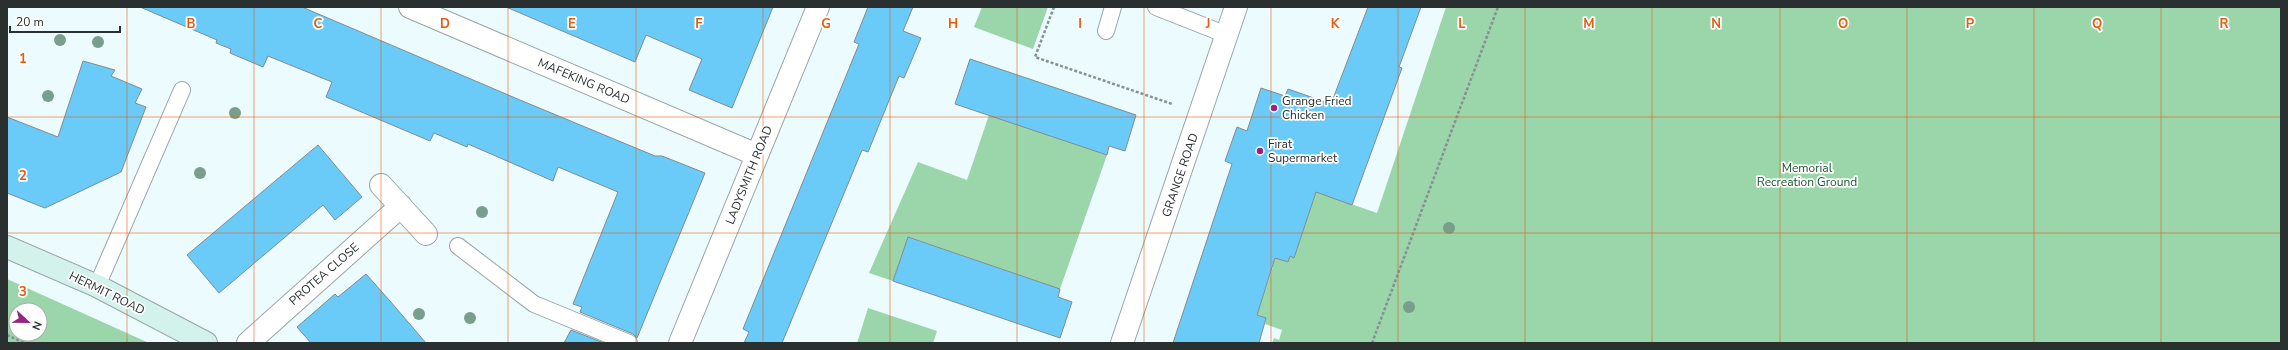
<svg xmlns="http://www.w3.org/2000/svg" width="2288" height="350" viewBox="0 0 2288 350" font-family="'Nunito Sans',sans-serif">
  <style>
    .green { fill: #9bd5aa; fill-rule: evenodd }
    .building { fill: #6acbf8; stroke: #818c92 }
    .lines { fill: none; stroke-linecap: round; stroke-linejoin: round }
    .lane-casing { stroke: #98a6a8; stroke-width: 18 }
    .street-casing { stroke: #98a6a8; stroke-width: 24 }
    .secondary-casing { stroke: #98a6a8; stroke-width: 24 }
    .path { stroke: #879192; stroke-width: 2.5; stroke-dasharray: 3 2; stroke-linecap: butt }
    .lane { stroke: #fff; stroke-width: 16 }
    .street { stroke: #fff; stroke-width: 22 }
    .secondary { stroke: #d3f2eb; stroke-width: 22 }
    .tree { fill: #789f8c }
    .grid { fill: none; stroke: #e8590c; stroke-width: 1; stroke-opacity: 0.55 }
    .poi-dot { fill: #952483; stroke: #fff; stroke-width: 1.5 }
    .labels { text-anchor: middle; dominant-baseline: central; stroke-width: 3.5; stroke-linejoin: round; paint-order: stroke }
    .street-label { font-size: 12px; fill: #2a2f30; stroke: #fff }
    .poi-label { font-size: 12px; fill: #2a2f30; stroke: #fff; text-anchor: start }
    .park-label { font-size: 12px; fill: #1a532f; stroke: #fff }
    .grid-label { font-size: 13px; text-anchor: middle; font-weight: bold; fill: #e8590c; stroke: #fff; stroke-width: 3.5; stroke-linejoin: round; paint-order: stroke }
  </style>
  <rect width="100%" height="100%" fill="#ecfbfd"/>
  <path class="green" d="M 982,7 L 1048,7 L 1033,49 L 974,27 Z
    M 1446,7 L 2281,7 L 2281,343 L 1272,343 L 1274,338 L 1279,340 L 1282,330 L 1265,324 L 1266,318 L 1232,306 L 1262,299 L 1273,267 L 1248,258 L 1252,250 L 1288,262 L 1290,256 L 1294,257 L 1300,240 L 1283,234 L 1299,186 L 1377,213 Z
    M 989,115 L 1107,155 L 1060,289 L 909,237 L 893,281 L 869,273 L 918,162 L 967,180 Z
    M 7,279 L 149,343 L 7,343 ZM 16,310 L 40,310 L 40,334 L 16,334 Z
    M 868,308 L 937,331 L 933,343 L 857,343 Z"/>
  <path class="building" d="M 140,7 L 302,7 L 520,100 L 655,156 L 662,156 L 705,173 L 637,338 L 633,334 L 580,312 L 582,307 L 573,304 L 618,192 L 558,167 L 553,181 L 468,144 L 467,147 L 434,133 L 430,141 L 326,97 L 332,82 L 268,56 L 263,67 L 230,53 L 231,49 L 216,43 L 217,40 Z
    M 506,7 L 773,7 L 732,108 L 689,90 L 702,59 L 646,35 L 635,62 Z
    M 868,7 L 913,7 L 903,31 L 921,38 L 904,78 L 899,76 L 868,152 L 862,150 L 782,343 L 744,343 L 749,332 L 743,329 L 859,44 L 854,42 Z
    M 1368,7 L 1421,7 L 1399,67 L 1402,68 L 1352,205 L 1316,192 L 1294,258 L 1290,256 L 1288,262 L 1275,258 L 1257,315 L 1266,318 L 1259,343 L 1173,343 L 1232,164 L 1225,161 L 1237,127 L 1247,131 L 1261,88 L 1285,96 L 1288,89 L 1331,104 Z
    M 970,59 L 1136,115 L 1125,151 L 1109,146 L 1107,155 L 955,104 Z
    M 83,61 L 115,70 L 111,76 L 142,89 L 135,103 L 146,107 L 121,172 L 45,208 L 7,193 L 7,117 L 58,137 Z
    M 318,145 L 362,197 L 335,220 L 323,205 L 219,293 L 187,255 Z
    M 908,237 L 1060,289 L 1058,297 L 1072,302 L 1060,338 L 893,281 Z
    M 366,274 L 390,301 L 426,343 L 311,343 L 297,327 L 335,294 L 338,297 Z
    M 571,330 L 604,343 L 564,343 Z"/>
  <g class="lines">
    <defs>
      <path id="lane" d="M 1156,7 L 1227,35
        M 1106,31 L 1113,7
        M 458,246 L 534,304 L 629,343
        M 97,286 L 182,90"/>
      <path id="street" d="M 410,7 L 757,155
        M 381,185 L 426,234
        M 248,343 L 401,206
        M 680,343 L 818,7
        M 1122,343 L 1236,7"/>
      <path id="secondary" d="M 7,247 L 97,286 L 206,343"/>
    </defs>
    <use href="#lane" class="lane-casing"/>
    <use href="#street" class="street-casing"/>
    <use href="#secondary" class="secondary-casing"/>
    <path class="path" d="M 1054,7 L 1035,57 L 1172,104
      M 7,335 L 24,343
      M 1372,343 L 1498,7"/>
    <use href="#lane" class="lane"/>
    <use href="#street" class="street"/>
    <use href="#secondary" class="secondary"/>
  </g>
  <g class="tree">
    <circle cx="60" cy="40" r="6"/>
    <circle cx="98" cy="42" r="6"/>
    <circle cx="48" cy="96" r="6"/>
    <circle cx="235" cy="113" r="6"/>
    <circle cx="200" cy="173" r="6"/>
    <circle cx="482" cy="212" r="6"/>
    <circle cx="1449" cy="228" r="6"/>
    <circle cx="1409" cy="307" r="6"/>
    <circle cx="419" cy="314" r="6"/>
    <circle cx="470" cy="318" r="6"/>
  </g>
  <path class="grid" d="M 127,7 L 127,343M 254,7 L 254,343M 381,7 L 381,343M 508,7 L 508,343M 636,7 L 636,343M 763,7 L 763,343M 890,7 L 890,343M 1017,7 L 1017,343M 1144,7 L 1144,343M 1271,7 L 1271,343M 1398,7 L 1398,343M 1525,7 L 1525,343M 1652,7 L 1652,343M 1780,7 L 1780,343M 1907,7 L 1907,343M 2034,7 L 2034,343M 2161,7 L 2161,343M 7,117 L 2281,117M 7,233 L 2281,233"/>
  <g class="poi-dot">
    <circle cx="1274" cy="108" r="4"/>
    <circle cx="1260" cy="151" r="4"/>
  </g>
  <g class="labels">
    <g class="street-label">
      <text transform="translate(584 81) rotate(23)">MAFEKING ROAD</text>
      <text transform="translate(749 175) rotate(-68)">LADYSMITH ROAD</text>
      <text transform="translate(1180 175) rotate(-71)">GRANGE ROAD</text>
      <text transform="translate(324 274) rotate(-41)">PROTEA CLOSE</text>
      <text transform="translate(107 293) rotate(26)">HERMIT ROAD</text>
    </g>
    <g class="poi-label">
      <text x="1282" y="101">Grange Fried<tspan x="1282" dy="14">Chicken</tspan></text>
      <text x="1268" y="144">Firat<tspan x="1268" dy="14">Supermarket</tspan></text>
    </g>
    <g class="park-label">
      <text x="1807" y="168">Memorial<tspan x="1807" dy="14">Recreation Ground</tspan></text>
    </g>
  </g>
  <g class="grid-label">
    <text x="191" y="28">B</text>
    <text x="318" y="28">C</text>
    <text x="445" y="28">D</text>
    <text x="572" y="28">E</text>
    <text x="699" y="28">F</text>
    <text x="826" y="28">G</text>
    <text x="953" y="28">H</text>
    <text x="1080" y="28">I</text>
    <text x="1208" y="28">J</text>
    <text x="1335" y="28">K</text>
    <text x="1462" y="28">L</text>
    <text x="1589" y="28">M</text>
    <text x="1716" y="28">N</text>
    <text x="1843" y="28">O</text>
    <text x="1970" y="28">P</text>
    <text x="2097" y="28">Q</text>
    <text x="2224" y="28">R</text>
    <text x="23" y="63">1</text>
    <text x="23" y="180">2</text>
    <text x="23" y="296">3</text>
  </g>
  <rect width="2288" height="350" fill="none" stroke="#2a2f30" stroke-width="16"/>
  <g transform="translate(28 322) rotate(112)"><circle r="19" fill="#ffffff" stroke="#aaacac"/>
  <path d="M0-3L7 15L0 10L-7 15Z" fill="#952483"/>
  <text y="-6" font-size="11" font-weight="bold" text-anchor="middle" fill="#2a2f30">N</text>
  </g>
  <path d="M10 26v6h110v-6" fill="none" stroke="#2a2f30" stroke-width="2"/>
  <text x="16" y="26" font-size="12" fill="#2a2f30" stroke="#ffffff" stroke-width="3" paint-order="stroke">20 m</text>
</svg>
